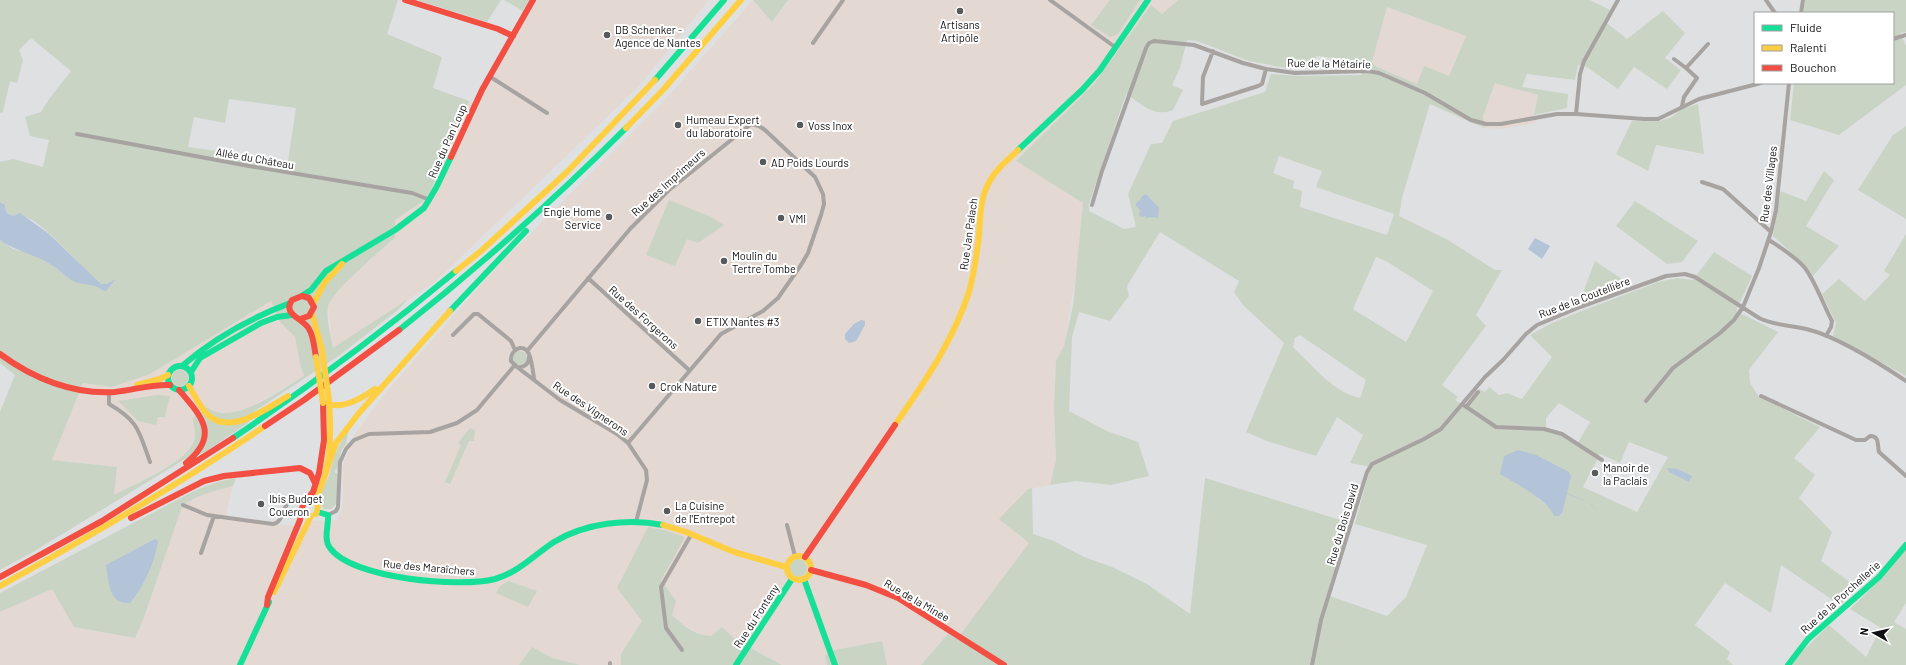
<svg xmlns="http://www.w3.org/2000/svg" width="1906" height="665" viewBox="0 0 1906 665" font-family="Barlow,sans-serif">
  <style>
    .industrial { fill: #e3d8d2 }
    .green { fill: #cad4c5; fill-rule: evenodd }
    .water { fill: #b3c3d8 }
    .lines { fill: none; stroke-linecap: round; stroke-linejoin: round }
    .street { stroke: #a7a3a1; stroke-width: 4 }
    .fast { stroke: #16e098; stroke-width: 6 }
    .slow { stroke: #ffcf43; stroke-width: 6 }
    .jam { stroke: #f24e42; stroke-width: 6 }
    .slow-bridge { stroke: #ffcf43; stroke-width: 6 }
    .poi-dot { fill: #58595b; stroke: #fff; stroke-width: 1.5 }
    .labels { text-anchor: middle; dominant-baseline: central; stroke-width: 4; stroke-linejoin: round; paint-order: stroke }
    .poi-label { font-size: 11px; fill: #101012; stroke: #fff; text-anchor: start }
    .street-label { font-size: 11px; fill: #101012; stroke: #fff }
  </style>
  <rect width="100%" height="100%" fill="#dfe0e2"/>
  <path class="industrial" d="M 529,0 L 709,0 L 638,87 L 435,282 L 333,348 L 328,308 L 332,298 L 358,270 L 395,239 L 395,220 L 422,202 L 435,183 L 469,101 L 478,105 L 529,14 L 523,11 Z
    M 753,0 L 772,22 L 788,0 L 1178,0 L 1162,14 L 1151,6 L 1094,84 L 1017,161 L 1083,203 L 1079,255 L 1064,346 L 1056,361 L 1054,406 L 1056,460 L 1050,485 L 1028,489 L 1019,536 L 1029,543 L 957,639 L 948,634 L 921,665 L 887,665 L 882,641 L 825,656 L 827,665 L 782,665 L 736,640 L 722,627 L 711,636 L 704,636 L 679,622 L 671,614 L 676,601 L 661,580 L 667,531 L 642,621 L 621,654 L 621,665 L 0,665 L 0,612 L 52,589 L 74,627 L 135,638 L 143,620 L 182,507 L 188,502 L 206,493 L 233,486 L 226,514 L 235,520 L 307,527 L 313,521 L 337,520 L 343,507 L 343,466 L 354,435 L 384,395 L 493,271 L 664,101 Z
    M 1387,7 L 1466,36 L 1449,76 L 1417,84 L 1375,66 L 1372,62 Z
    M 1495,83 L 1538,95 L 1534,115 L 1536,123 L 1501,129 L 1485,128 L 1483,116 Z
    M 271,301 L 280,322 L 295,337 L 300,364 L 304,376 L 246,409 L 226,414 L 213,413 L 207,407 L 193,418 L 195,432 L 192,445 L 177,461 L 114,495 L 117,467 L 52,460 L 83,383 L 112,387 L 150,374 Z"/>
  <path class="green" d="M 0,0 L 398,0 L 387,34 L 442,57 L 433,88 L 469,101 L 430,192 L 422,202 L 395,220 L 395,238 C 381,250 331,292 328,307 C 326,320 331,335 333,348 L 408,299 L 398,310 L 340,355 L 255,411 L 248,423 L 205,452 L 185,459 L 33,552 L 0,570 L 0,412 L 15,375 L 0,363 L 0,240 L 13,249 L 29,253 L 51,264 L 70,279 L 80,283 L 90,283 L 105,291 L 115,280 L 106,284 L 101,284 C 80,268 43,218 19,215 C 16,215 13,216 10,215 L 6,211 L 5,205 L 0,202 L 0,162 L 13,159 L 43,167 L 49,140 L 30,136 L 25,117 L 41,112 L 49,99 L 71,71 L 31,38 L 19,50 L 23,60 L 17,83 L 10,81 L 3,112 L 0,113 ZM 229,99 L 296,108 L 288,161 L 188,147 L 194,117 L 225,123 ZM 271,301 L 280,322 L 295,337 L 300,364 L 304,376 C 282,389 230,428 207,407 L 193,418 C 194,427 197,437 192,445 C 181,465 134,484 114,495 L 117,467 L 52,460 L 83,383 L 112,387 L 150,374 Z
    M 417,0 L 501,0 L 487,22 Z
    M 504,0 L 529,0 L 523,11 Z
    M 753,0 L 788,0 L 772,22 Z
    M 1110,0 L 1140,0 L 1118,34 L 1110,37 L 1091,25 Z
    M 1178,0 L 1590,0 L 1610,10 L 1604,21 L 1627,39 L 1663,11 L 1685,33 L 1665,58 L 1681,70 L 1667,89 L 1634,67 L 1618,89 L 1585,66 L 1578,65 L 1575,80 L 1527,74 L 1522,87 L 1568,94 L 1567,108 L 1534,115 L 1538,95 L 1495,83 L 1483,116 L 1485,128 L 1470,122 L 1430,104 L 1402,198 L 1399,216 L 1448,240 L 1495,270 L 1502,270 L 1476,315 L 1486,326 L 1442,385 L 1458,397 L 1455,400 L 1465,407 L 1479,389 L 1485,392 L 1489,387 L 1499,395 L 1507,393 L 1522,399 L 1552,357 L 1530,335 L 1550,324 L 1574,314 L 1658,282 L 1677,278 L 1693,280 L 1714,252 L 1752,276 L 1736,311 L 1778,332 L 1749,370 L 1750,383 L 1759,397 L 1820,427 L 1794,458 L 1815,475 L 1799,498 L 1832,532 L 1821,561 L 1858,588 L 1840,605 L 1781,565 L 1771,613 L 1725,583 L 1695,625 L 1730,652 L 1727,659 L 1733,665 L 921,665 L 948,634 L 957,639 L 1029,543 L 999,519 L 1028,489 L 1032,488 L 1033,534 L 1054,541 L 1084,557 L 1112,567 L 1147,584 L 1190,614 L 1205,478 L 1350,523 L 1327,595 L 1387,616 L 1406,597 L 1427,545 L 1355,524 L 1369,472 L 1367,466 L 1350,463 L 1363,435 L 1337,417 L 1316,456 L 1267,441 L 1246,432 L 1284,343 L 1243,305 L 1234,292 L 1239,281 L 1160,232 L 1127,286 L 1129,296 L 1110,321 L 1079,312 L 1072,337 L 1069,411 L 1107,431 L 1138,442 L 1149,476 L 1111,485 L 1076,481 L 1050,485 L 1056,460 L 1054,406 L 1056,361 L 1064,346 L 1073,306 L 1083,203 L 1016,161 L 1094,84 L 1151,5 L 1162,14 ZM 1387,7 L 1466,36 L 1449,76 L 1424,66 L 1417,84 L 1375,66 L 1372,62 ZM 1187,40 L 1197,41 L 1249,61 L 1292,69 L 1318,56 L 1361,62 L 1362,75 L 1299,76 L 1271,74 L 1265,92 L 1173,121 L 1162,143 L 1151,144 L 1128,194 L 1136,227 L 1124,229 L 1089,211 L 1089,204 L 1126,94 C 1142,104 1154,118 1173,110 L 1183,90 L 1172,85 L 1180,68 ZM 1279,156 L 1322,171 L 1316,187 L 1394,214 L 1387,235 L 1300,207 L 1302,191 L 1293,188 L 1294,181 L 1273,173 ZM 1376,257 L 1386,261 L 1433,291 L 1406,342 L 1353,309 ZM 1300,335 L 1366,380 L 1360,398 C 1334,393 1312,365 1293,347 L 1295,338 ZM 1559,403 L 1590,422 L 1577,444 L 1559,433 L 1546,430 L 1546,418 ZM 1629,442 L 1668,457 L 1637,512 L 1583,487 L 1600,454 L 1620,463 ZM 1536,497 L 1562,509 L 1562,513 L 1555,516 L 1552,510 Z
    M 1805,0 L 1906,0 L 1906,32 L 1900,33 L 1906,46 L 1906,85 L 1839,135 L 1790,120 L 1794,83 L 1893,83 L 1893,13 L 1803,13 Z
    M 1698,104 L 1704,154 L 1656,145 L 1648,171 L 1616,154 L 1632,121 L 1659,121 L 1670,118 L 1682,109 Z
    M 1906,126 L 1906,219 L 1858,190 L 1893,135 Z
    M 1824,171 L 1834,180 L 1806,226 L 1839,246 L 1813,276 L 1807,267 L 1773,236 L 1780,191 L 1806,201 Z
    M 669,200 L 709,216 L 724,225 L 698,243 L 687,239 L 675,266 L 646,255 Z
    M 1635,201 L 1698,241 L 1682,262 L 1667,264 L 1616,226 Z
    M 1906,234 L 1906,376 L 1833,336 L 1836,323 L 1822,294 L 1839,279 L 1865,301 L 1890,275 L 1884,271 Z
    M 1595,261 L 1628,283 L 1579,303 Z
    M513 358a7 7 0 1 1 14 0a7 7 0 1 1-14 0Z
    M172 378a8 8 0 1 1 16 0a8 8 0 1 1-16 0Z
    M 157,395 L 170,396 L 165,417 L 158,417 L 156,425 L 138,421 L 118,401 Z
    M 349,427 L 346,444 L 341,451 L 337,469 L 335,470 L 335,473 L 337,473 L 337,503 L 331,509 L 324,509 L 320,503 L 321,493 L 329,476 L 335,454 Z
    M 470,428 L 475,430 L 474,441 L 469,441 L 450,484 L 445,482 L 461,445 L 458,443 Z
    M 236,478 L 233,486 C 216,491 196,494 182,507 L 143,620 L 135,638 L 74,627 L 52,589 L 0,612 L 0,593 L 196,490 L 217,482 Z
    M 648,527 L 667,531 L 685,537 L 661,580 L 676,601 L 672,615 C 682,625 696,636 711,636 L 722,627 L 736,640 L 782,665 L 621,665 L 621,654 L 642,621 L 617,588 Z
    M 1906,549 L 1906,603 L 1894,622 L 1906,629 L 1906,665 L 1789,665 L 1829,625 L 1866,657 L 1881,628 L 1850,609 L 1882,578 Z
    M789 568a9 9 0 1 1 18 0a9 9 0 1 1-18 0Z
    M 509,581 L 537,591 L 528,607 L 496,593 L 500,586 Z
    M 882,641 L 887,665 L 827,665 L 825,656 L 835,650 Z
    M 532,647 L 552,658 L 580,665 L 519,665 Z"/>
  <path class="water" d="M 1146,194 L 1159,208 L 1158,218 L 1151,217 L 1146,218 L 1145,216 L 1142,217 L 1139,215 L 1140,210 L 1136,206 L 1136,203 L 1140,200 L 1142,196 Z
    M 0,202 L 5,205 L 6,211 C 9,216 15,217 20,213 L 48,233 L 101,284 L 106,284 L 116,279 L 106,291 L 104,291 C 91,282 87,286 75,282 C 65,277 59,269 50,264 C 34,254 15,251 0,240 Z
    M 1535,238 L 1550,246 L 1542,259 L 1528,249 Z
    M 861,320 L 865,321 L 865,325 L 856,341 L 849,343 L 845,339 L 845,334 L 854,324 Z
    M 1518,450 L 1536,455 L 1569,472 L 1571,476 L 1567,493 C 1577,498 1591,501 1597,510 L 1588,502 L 1567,494 L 1562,513 L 1559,516 L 1554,516 C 1548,500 1515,483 1500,474 L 1504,456 Z
    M 1667,468 L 1677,469 L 1692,476 L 1689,482 L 1669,472 Z
    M 155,539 L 158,541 C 155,562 143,588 130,603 C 108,604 109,582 106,565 Z"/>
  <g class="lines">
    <path class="street" d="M 1050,0 L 1115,47
      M 1766,0 L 1775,13
      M 1801,13 L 1803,0
      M 1893,39 L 1906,35
      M 813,43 L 843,0
      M 1213,51 L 1203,77 L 1202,104 L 1258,86 L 1262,84 L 1266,69
      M 1674,59 L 1686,68
      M 489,76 L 547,113
      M 1682,106 L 1684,97 L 1697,78 L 1686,68 L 1708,44
      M 1576,114 L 1580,74 L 1584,61 L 1618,0
      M 77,134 L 249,166 L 412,193 L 430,200
      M 1702,182 L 1723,189 L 1771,232
      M 1092,205 L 1102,171 L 1146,48 L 1149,43 L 1154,41 L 1194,45 L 1243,63 L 1266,69 L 1295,73 L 1367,71 L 1379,73 L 1425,93 L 1471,120 L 1486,124 L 1501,124 L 1557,114 L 1576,114 L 1644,119 L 1658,119 L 1699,99 L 1761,83
      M 1769,240 C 1781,248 1796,257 1805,268 C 1816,283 1823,304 1832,321 L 1831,327 L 1826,336
      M 588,278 L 689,370
      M 453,335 L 474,314 L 478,314 L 511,341 L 515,350
      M 527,351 L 630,229 L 669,190 L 751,124 L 759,126 L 765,130 L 815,177 L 823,194 L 824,204 L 821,215 L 808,253 L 801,265 L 778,298 L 763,311 L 721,334 L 628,443
      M 529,357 C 529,364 524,368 517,367 L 511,361 C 510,350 523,342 529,354 C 532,361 533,371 534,379
      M 517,367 L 560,400 L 617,434 L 628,443 L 646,470 L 647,480 L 636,522
      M 109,392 L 109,404 C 139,421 139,432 150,462
      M 1761,396 L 1856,440 L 1865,440 L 1870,436 C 1880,436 1877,445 1879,452 L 1906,476
      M 1646,401 L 1673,368 L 1720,333 L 1734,320 L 1743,307 L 1759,268 L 1771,232 L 1776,210 L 1789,83
      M 1462,404 L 1496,427 L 1544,429 L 1562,434 L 1602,460
      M 1466,407 L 1478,392
      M 183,505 L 207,515 L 273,524 C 284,522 281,509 289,502 L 294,501 L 303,504
      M 328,515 L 336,511 L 338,507 L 340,462 L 346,449 L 354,440 L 369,434 L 430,432 L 457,423 L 477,410 L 514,366
      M 787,525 L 795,556
      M 201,553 L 214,516
      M 682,650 L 666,628 L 661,587 L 691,535
      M 610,663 L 610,665
      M 1312,665 L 1321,620 L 1367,472 L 1372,464 L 1424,439 L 1441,429 L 1485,377 L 1503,360 L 1526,334 L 1537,325 L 1580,307 L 1666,276 L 1685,274 L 1695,277 L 1759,318 C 1775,326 1793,325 1810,330 C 1840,338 1879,363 1906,381"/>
    <path class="fast" d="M 655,80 L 724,0
      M 1018,150 L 1082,90 L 1100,70 L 1148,0
      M 303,295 L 311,290 L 326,271 L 395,230 L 424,208 L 436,188 L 451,157
      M 450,311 L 526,231
      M 399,330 C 479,267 554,200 626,128
      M168 378a12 12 0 1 1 24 0a12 12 0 1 1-24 0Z
      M 182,366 C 214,338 251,318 290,303
      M 191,372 L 200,358 L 261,323 L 277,317 L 292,315
      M 233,438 C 310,386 384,331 456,271
      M 318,512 L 328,515 C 329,525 323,539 330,548 C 352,579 460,588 495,579 C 519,572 534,555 554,542 C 585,523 628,518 663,525
      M 804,579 L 835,665
      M 240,665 L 269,602
      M 736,665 L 792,579
      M 1788,665 L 1808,639 L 1879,577 L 1906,545"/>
    <path class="slow" d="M 626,128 L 663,90 L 741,0
      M 456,271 L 481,251 L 567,172 L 655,80
      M 313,304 L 325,282 L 342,264
      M 312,314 L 322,350
      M 137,385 L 160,379 L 168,375
      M 189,386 C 195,396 199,406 208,415 C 231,436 267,408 288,396
      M 323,403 C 342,410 359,400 375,389
      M 895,425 C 924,383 953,341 969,292 C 973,277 976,259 978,244 C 981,222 978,199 991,179 C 997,168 1009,159 1018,150
      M 325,475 L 336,443 L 359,413 L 450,311
      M 316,514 C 319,508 317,502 318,496 C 319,489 323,482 325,475 C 331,451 331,425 329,401
      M 663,525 L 686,532 L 734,552 L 786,567
      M787 568a12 12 0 1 1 24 0a12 12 0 1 1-24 0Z
      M 0,586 C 91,536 179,484 265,426
      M 274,592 L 311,516"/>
    <path class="jam" d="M 405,0 L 498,29 L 513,36
      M 451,157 L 482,90 L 533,0
      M 300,319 L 309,316 L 314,307 L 309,298 L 302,296 L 292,300 C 282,315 303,318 309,329 C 314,337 314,348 316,357
      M 0,354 C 32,378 74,395 115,392 C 134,390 151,384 170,385
      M 179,390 C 202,417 220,435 186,463
      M 265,426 L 304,400 L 399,330
      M 131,518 L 204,481 L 224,476 L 300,468 L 310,473 L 315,483
      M 805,557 L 895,425
      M 811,570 L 866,585 L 898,598 L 1004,665
      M 0,577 L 102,521 L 233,438
      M 267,605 L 268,597 L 300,520 L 303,504 L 313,492 L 319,473 L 324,440 L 323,403"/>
    <path class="slow-bridge" d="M 322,350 L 329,400
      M 316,357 L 323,403"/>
  </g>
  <g class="poi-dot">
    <circle cx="960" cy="11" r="4"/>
    <circle cx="607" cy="35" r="4"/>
    <circle cx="678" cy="125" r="4"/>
    <circle cx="800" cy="125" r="4"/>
    <circle cx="763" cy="162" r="4"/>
    <circle cx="609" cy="217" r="4"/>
    <circle cx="781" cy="218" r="4"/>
    <circle cx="724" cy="261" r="4"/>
    <circle cx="698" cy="321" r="4"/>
    <circle cx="652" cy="386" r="4"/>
    <circle cx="1595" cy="473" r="4"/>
    <circle cx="261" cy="504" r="4"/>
    <circle cx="667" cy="511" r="4"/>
  </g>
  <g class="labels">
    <g class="poi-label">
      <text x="960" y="24" text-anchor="middle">Artisans<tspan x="960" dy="13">Artipôle</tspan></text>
      <text x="615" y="29">DB Schenker -<tspan x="615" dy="13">Agence de Nantes</tspan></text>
      <text x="686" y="119">Humeau Expert<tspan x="686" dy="13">du laboratoire</tspan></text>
      <text x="808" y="125">Voss Inox</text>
      <text x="771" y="162">AD Poids Lourds</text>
      <text x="601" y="211" text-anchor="end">Engie Home<tspan x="601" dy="13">Service</tspan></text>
      <text x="789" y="218">VMI</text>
      <text x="732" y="255">Moulin du<tspan x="732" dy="13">Tertre Tombe</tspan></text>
      <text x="706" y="321">ETIX Nantes #3</text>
      <text x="660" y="386">Crok Nature</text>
      <text x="1603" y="467">Manoir de<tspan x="1603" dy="13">la Paclais</tspan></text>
      <text x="269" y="498">Ibis Budget<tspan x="269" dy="13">Coueron</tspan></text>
      <text x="675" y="505">La Cuisine<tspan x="675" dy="13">de l'Entrepot</tspan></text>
    </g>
    <g class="street-label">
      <text transform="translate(1329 63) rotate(1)">Rue de la Métairie</text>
      <text transform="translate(447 141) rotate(-66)">Rue du Pan Loup</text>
      <text transform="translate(255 158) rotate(10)">Allée du Château</text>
      <text transform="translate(668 182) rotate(-42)">Rue des Imprimeurs</text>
      <text transform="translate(1768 184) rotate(-83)">Rue des Villages</text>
      <text transform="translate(968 234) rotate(-82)">Rue Jan Palach</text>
      <text transform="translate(1584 297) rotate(-21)">Rue de la Coutellière</text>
      <text transform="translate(644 317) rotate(42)">Rue des Forgerons</text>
      <text transform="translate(591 408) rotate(34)">Rue des Vignerons</text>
      <text transform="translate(1342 524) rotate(-73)">Rue du Bois David</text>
      <text transform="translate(429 567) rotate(5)">Rue des Maraîchers</text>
      <text transform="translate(1840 597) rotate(-42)">Rue de la Porchellerie</text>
      <text transform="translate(917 600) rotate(30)">Rue de la Minée</text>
      <text transform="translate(756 616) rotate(-57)">Rue du Fonteny</text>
    </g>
  </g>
  <rect x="1754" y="12" width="140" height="72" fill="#ffffff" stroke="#9f9fa0"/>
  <rect x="1762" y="25" width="20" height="6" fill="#16e098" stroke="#9f9fa0"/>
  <text x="1790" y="32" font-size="12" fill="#101012">Fluide</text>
  <rect x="1762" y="45" width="20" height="6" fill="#ffcf43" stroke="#9f9fa0"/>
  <text x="1790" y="52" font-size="12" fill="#101012">Ralenti</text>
  <rect x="1762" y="65" width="20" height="6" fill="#f24e42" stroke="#9f9fa0"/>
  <text x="1790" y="72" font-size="12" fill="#101012">Bouchon</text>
  <g transform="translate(1874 633) rotate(278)" stroke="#ffffff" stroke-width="3" paint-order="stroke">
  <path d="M0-3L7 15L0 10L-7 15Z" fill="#101012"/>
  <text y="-6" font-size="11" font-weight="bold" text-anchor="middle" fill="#101012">N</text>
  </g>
</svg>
